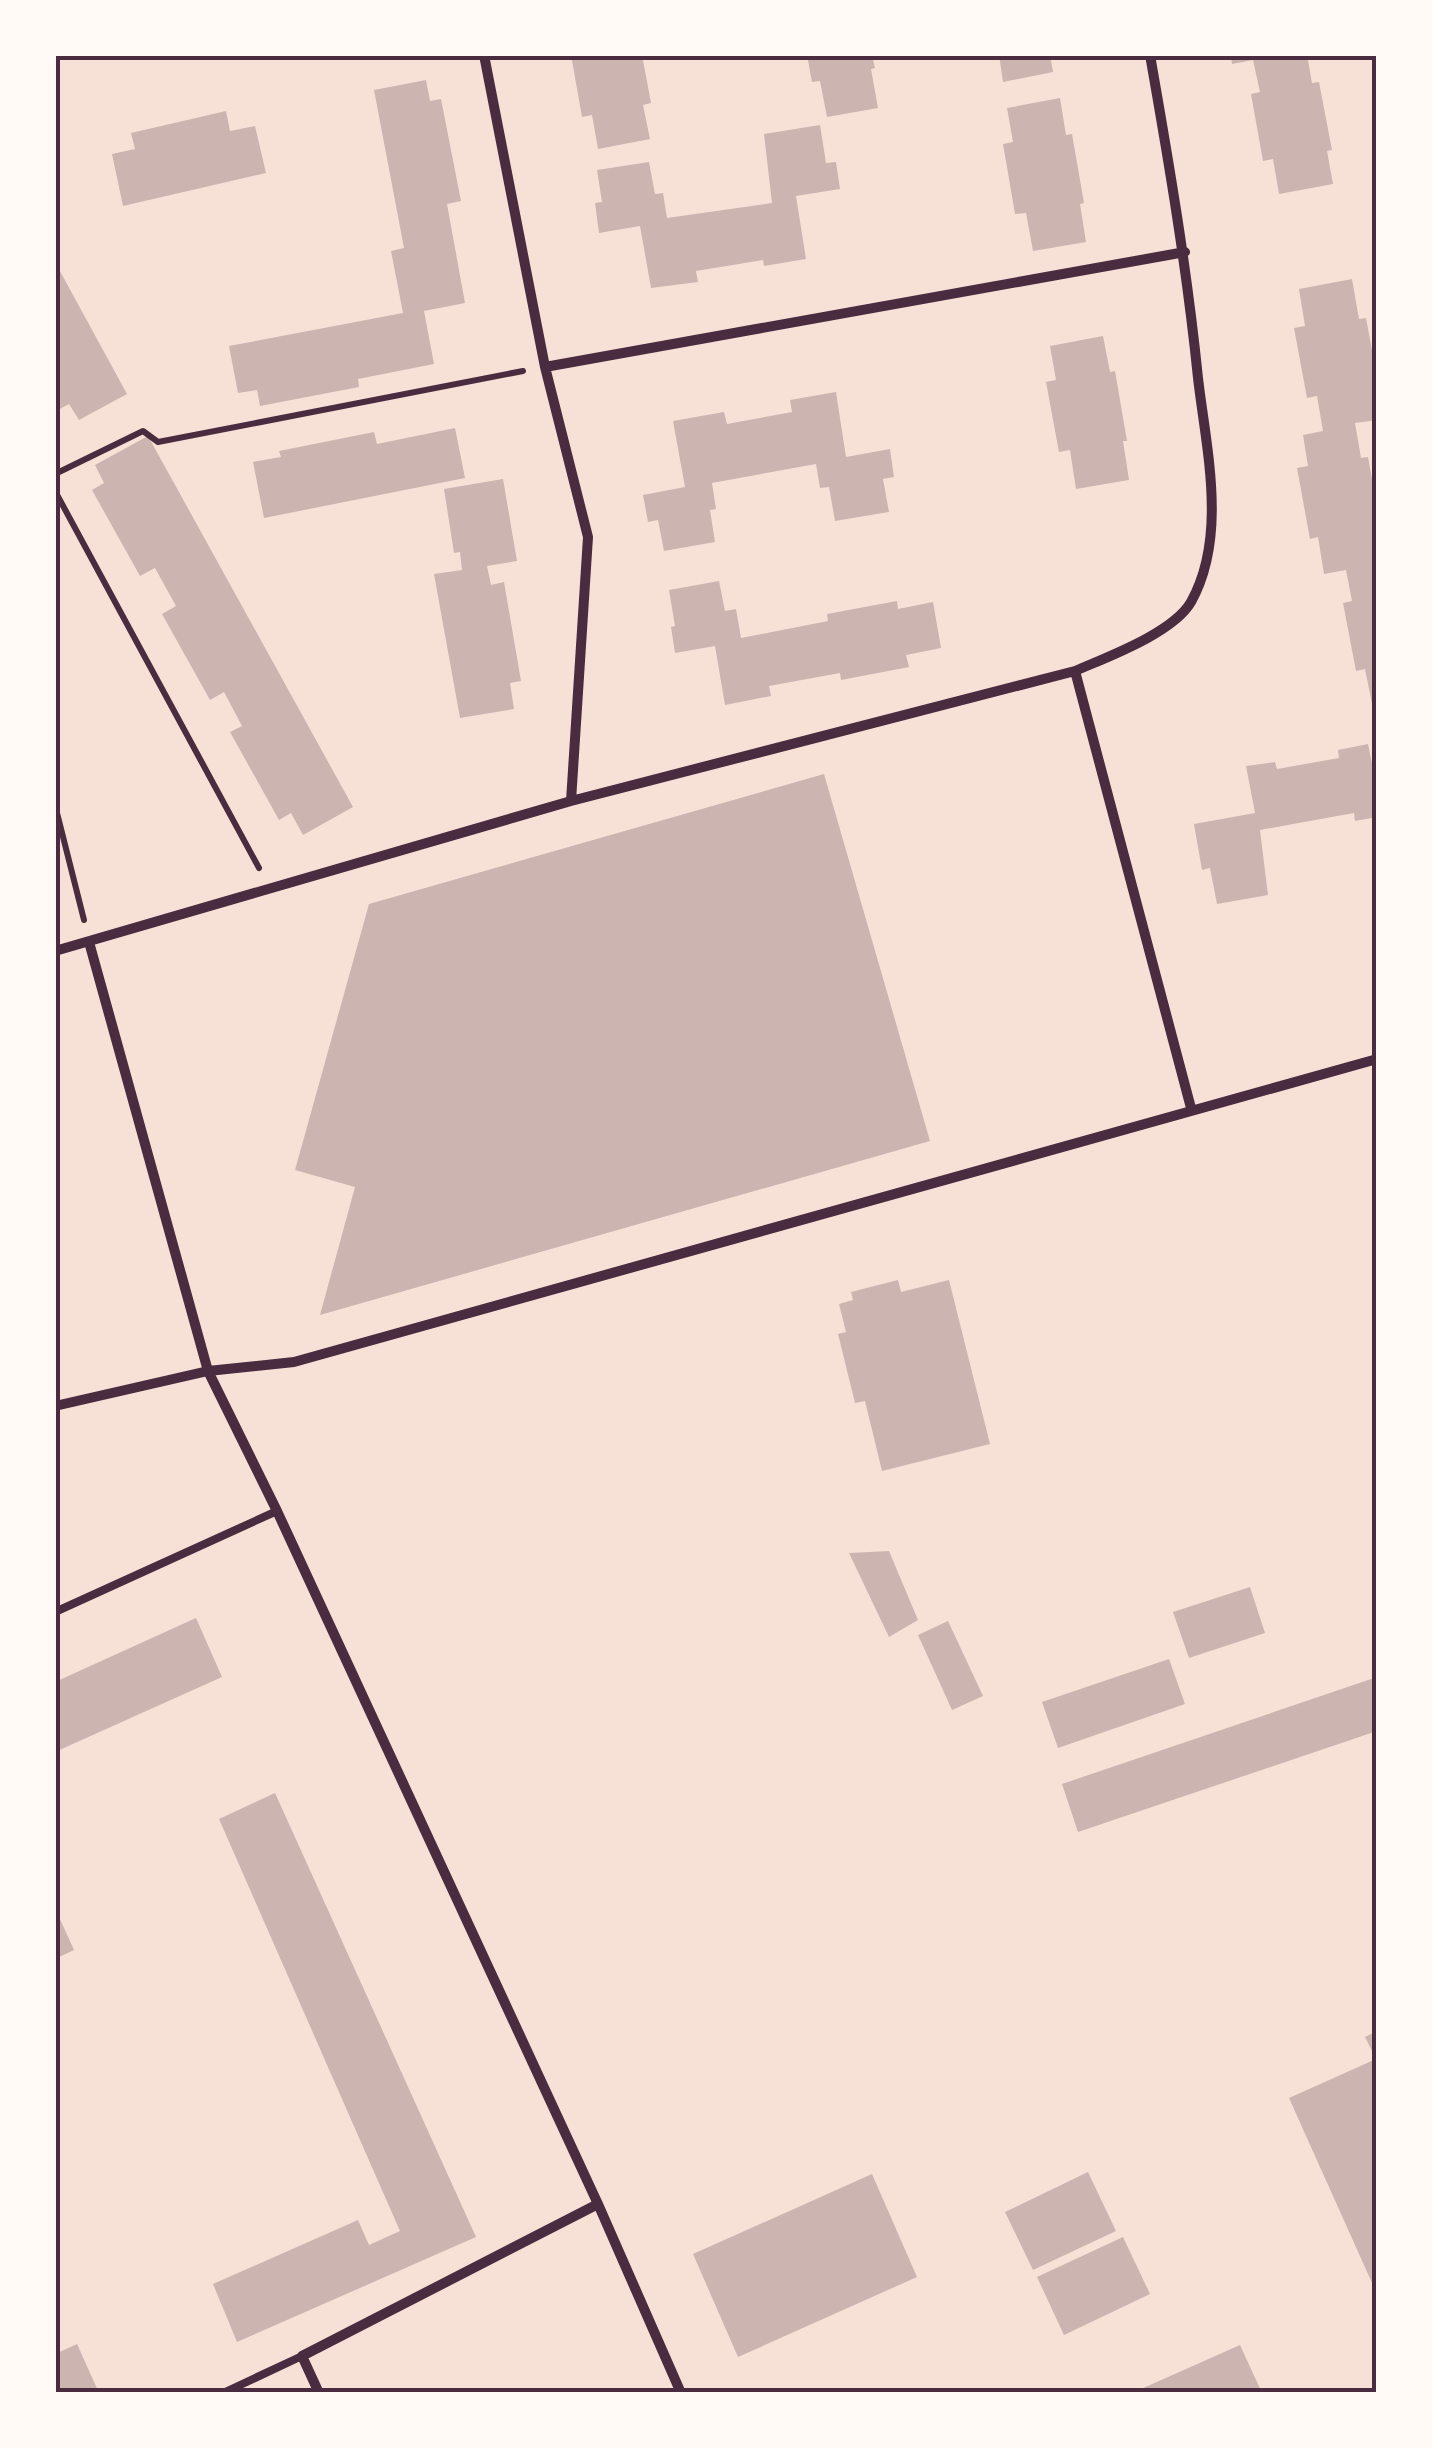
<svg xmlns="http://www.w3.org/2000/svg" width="1432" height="2448" viewBox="0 0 1432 2448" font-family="Karla,sans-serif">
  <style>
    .building { fill: #ccb4b1 }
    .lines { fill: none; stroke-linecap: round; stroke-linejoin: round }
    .path { stroke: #4a2c40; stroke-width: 6 }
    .service { stroke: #4a2c40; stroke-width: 8 }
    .minor { stroke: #4a2c40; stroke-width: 10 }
    .neatline { fill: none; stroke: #4a2c40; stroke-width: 4 }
  </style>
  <rect width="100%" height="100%" fill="#f7e1d7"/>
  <path class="building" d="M 571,55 L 642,55 L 651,103 L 643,105 L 650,139 L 598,149 L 592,115 L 582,117 Z
    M 807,55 L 872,55 L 875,68 L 871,69 L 878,108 L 827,117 L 820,81 L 812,82 Z
    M 999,55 L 1050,55 L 1053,72 L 1003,82 Z
    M 1231,55 L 1307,55 L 1312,83 L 1319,82 L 1332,150 L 1327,151 L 1333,184 L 1279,194 L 1273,159 L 1263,161 L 1251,94 L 1260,92 L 1253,60 L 1232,64 Z
    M 426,80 L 430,101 L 441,99 L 461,201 L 447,204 L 465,303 L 424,311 L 434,364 L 358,379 L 359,387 L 260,406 L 257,390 L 238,393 L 229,346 L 403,313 L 391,251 L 404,248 L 374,90 Z
    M 1060,98 L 1066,135 L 1072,134 L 1084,203 L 1080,204 L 1086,242 L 1033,251 L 1026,213 L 1015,214 L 1003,144 L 1013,142 L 1007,108 Z
    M 226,111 L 230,131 L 255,126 L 266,173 L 123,206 L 112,154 L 135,149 L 131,133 Z
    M 820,125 L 826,163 L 836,162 L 840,189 L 796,196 L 806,259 L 764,266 L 763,260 L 696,271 L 698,282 L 651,288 L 640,226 L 599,233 L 595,203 L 602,202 L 597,170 L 649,162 L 655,194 L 663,193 L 667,218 L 772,203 L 764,134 Z
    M 55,262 L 127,394 L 79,420 L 69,404 L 58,410 L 55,404 Z
    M 1352,279 L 1359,319 L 1366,318 L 1377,377 L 1377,387 L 1373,388 L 1377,420 L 1355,423 L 1361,458 L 1368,457 L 1377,507 L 1377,526 L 1373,527 L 1377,545 L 1377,703 L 1372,704 L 1365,669 L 1356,671 L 1343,603 L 1352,601 L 1346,570 L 1324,574 L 1318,537 L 1310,539 L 1297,468 L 1308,466 L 1303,435 L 1323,431 L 1317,396 L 1307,398 L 1294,328 L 1305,326 L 1299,289 Z
    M 1103,336 L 1110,372 L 1115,371 L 1127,441 L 1123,441 L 1129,480 L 1076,489 L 1070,450 L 1059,452 L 1046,382 L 1056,380 L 1050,346 Z
    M 836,392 L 846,457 L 890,449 L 894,477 L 883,479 L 889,512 L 835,521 L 829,487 L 820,488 L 816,464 L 712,483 L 716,509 L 710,510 L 715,542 L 664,551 L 658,520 L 648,522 L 643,495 L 685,487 L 673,421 L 724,412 L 727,424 L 792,412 L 790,400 Z
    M 455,428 L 465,478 L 264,518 L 253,462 L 281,457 L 279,451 L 374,432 L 377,444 Z
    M 148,436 L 353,807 L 303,835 L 291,813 L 279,820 L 230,732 L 242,726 L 224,692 L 210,700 L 162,614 L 176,606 L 155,568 L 140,576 L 92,490 L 104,483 L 95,465 Z
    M 503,479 L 517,561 L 487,566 L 491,585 L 504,582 L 521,681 L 510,683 L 514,709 L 460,718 L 434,574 L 462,570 L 460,552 L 454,553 L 444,489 Z
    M 719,581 L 725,611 L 736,609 L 741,638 L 828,621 L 827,614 L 897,601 L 898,609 L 933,602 L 941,648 L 906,655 L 909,667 L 841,680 L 840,673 L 769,686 L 771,696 L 725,705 L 715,646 L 675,653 L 671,627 L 675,626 L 669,590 Z
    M 1368,744 L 1377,787 L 1377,817 L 1355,821 L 1354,813 L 1260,830 L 1268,895 L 1217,904 L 1210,868 L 1202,870 L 1194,824 L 1255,813 L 1246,766 L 1275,762 L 1277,769 L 1339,758 L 1338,750 Z
    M 824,774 L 930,1141 L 320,1315 L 355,1187 L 295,1170 L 369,904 Z
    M 898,1280 L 901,1292 L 949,1280 L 990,1444 L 882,1471 L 865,1401 L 855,1403 L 838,1334 L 846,1332 L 839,1304 L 853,1300 L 851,1292 Z
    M 889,1551 L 918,1620 L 889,1637 L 849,1553 Z
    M 1250,1587 L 1265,1633 L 1189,1658 L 1173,1612 Z
    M 196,1618 L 222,1677 L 55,1752 L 55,1682 Z
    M 948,1621 L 983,1696 L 952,1710 L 918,1635 Z
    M 1169,1659 L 1185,1704 L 1058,1748 L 1042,1702 Z
    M 1377,1677 L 1377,1731 L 1078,1832 L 1062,1784 Z
    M 275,1793 L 476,2237 L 237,2342 L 213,2284 L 358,2220 L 369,2245 L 400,2231 L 219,1819 Z
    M 55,1908 L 74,1950 L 55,1959 Z
    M 1377,2031 L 1377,2294 L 1289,2098 L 1376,2059 L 1365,2037 Z
    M 1088,2172 L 1116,2231 L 1033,2270 L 1005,2212 Z
    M 872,2174 L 917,2277 L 738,2357 L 693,2254 Z
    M 1123,2237 L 1150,2294 L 1064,2335 L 1037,2277 Z
    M 77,2344 L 99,2393 L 55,2393 L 55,2354 Z
    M 1240,2345 L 1262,2393 L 1132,2393 Z"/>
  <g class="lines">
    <path class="path" d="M 55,474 L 143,431 L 158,442 L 523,371
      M 55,491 L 259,868
      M 55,805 L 84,920"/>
    <path class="service" d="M 55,1612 L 277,1511
      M 223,2393 L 302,2356"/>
    <path class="minor" d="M 484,55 L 545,367 L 588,537 L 571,801
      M 545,367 L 1185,252
      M 1075,671 L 1191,1108
      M 89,942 L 208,1371 L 277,1511 L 598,2204 L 681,2393
      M 55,951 L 571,801 L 1075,671 C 1107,657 1173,633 1191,602 C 1228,536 1206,448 1198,378 C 1187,269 1169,163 1150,55
      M 55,1406 L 208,1371 L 294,1362 L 1377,1059
      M 319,2393 L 302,2356 L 598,2204"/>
  </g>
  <rect width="1432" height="2448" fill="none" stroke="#fffaf5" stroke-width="115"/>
  <rect x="58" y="58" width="1316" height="2332" class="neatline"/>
</svg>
